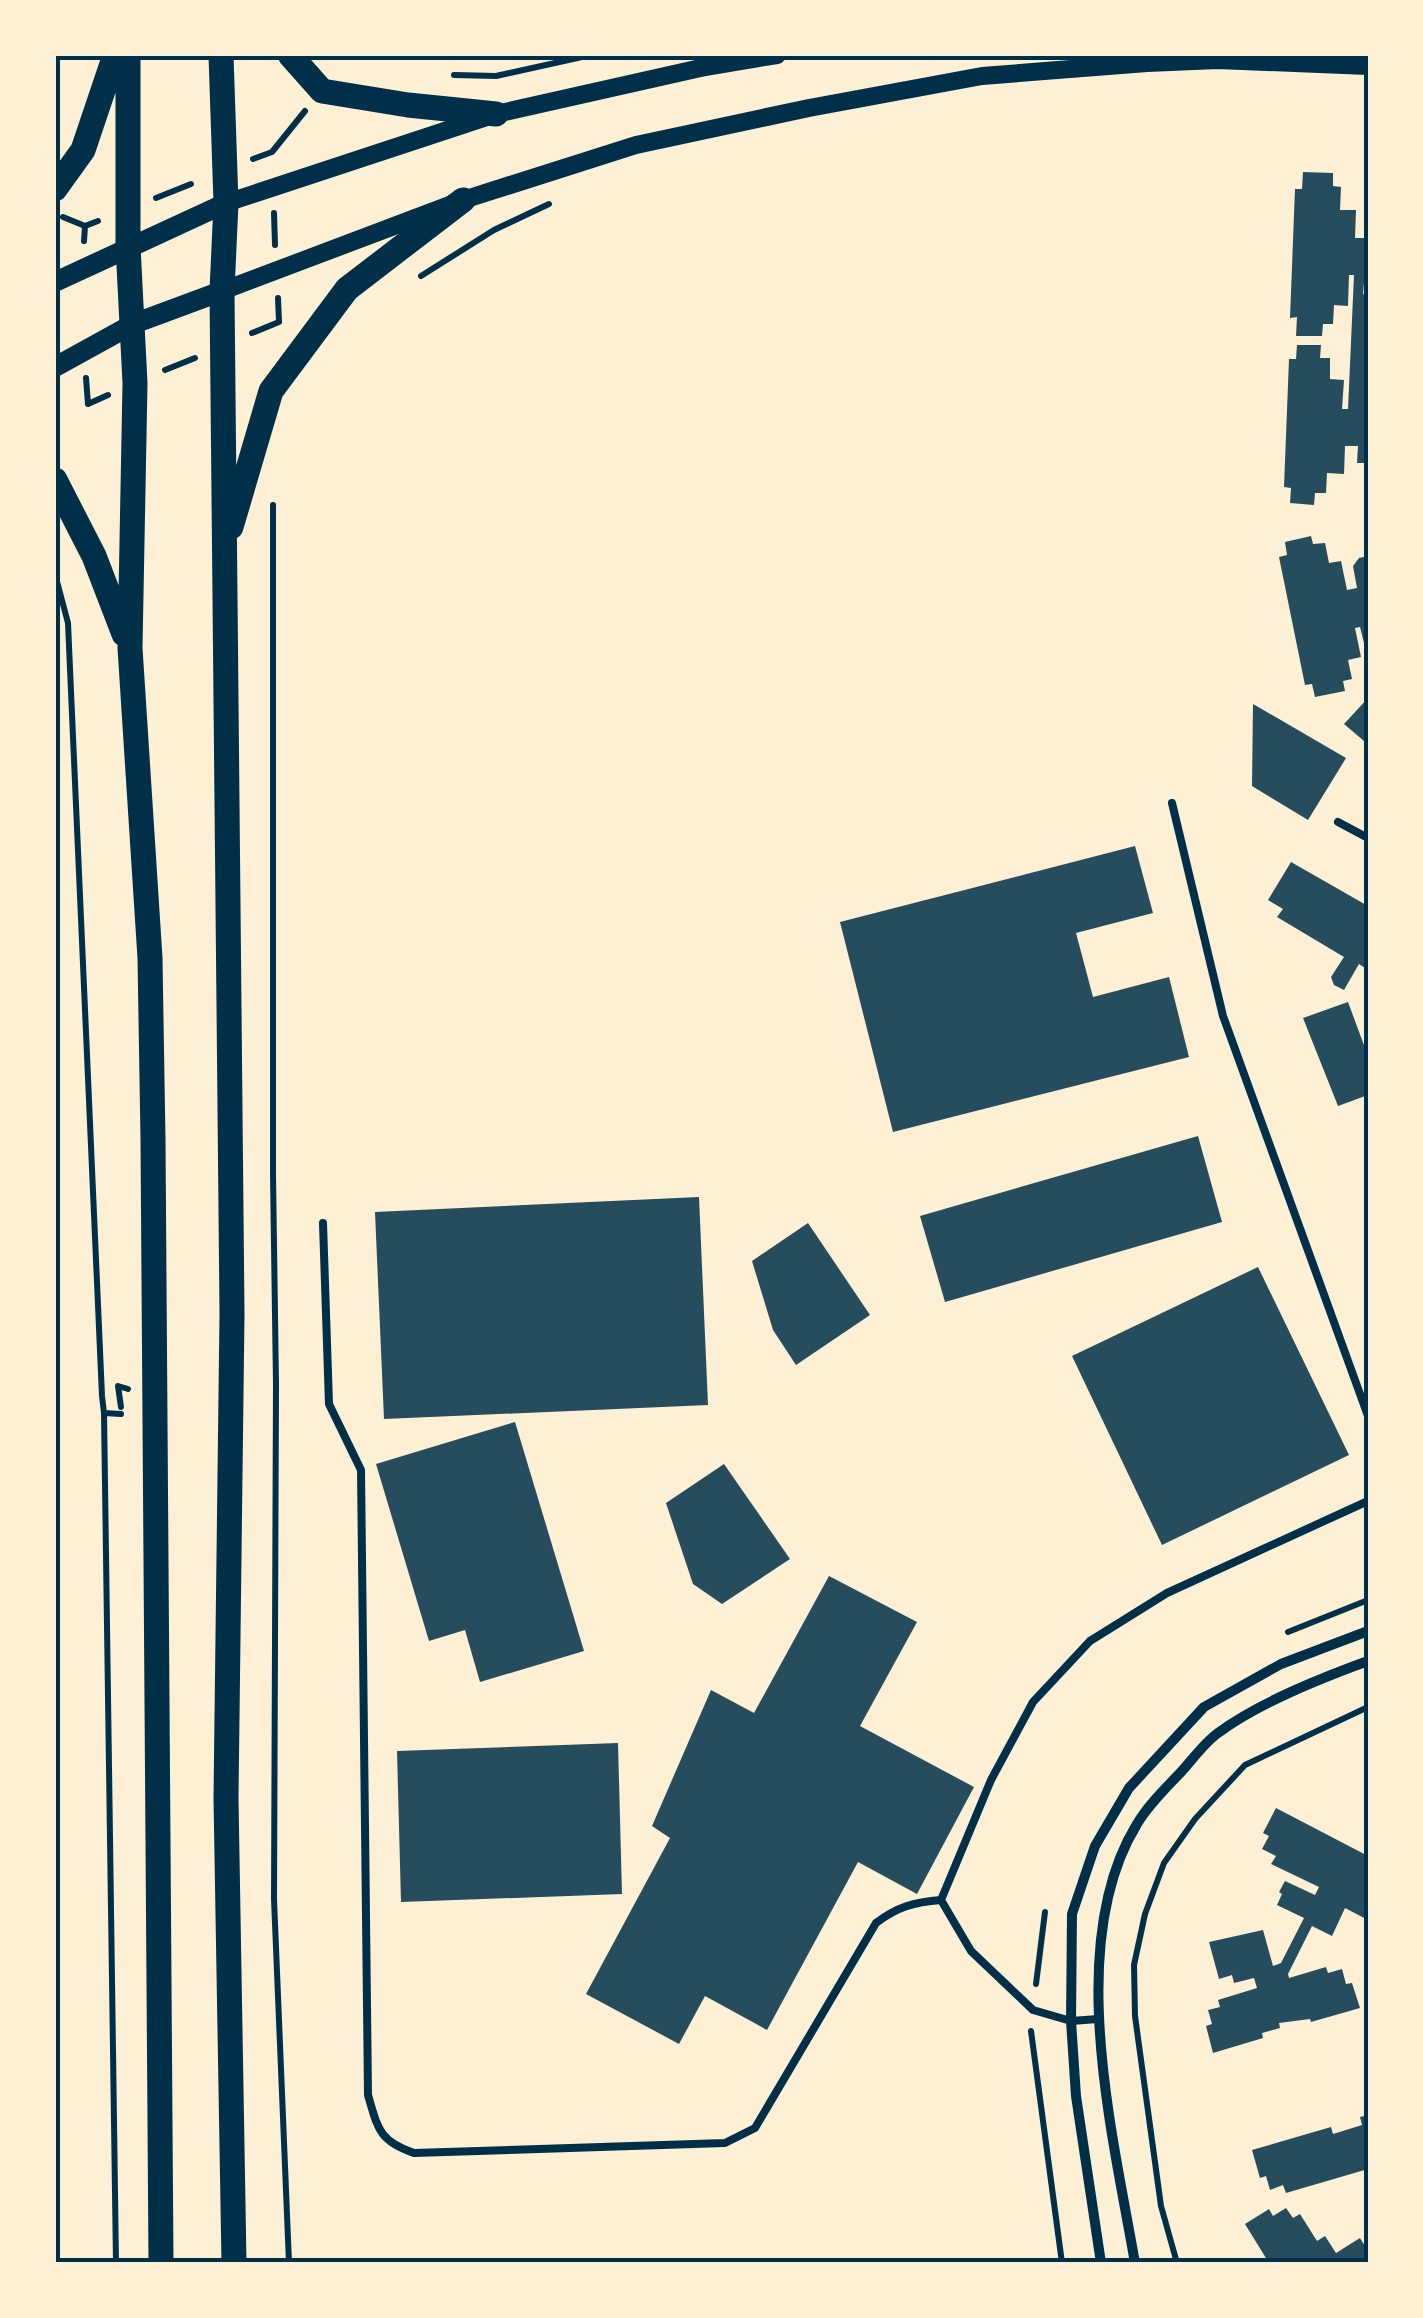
<svg xmlns="http://www.w3.org/2000/svg" width="1423" height="2318" viewBox="0 0 1423 2318" font-family="'Exo 2',sans-serif">
  <style>
    .building { fill: #264d5e }
    .lines { fill: none; stroke-linecap: round; stroke-linejoin: round }
    .path { stroke: #003049; stroke-width: 6 }
    .service { stroke: #003049; stroke-width: 8 }
    .minor { stroke: #003049; stroke-width: 10 }
    .tertiary { stroke: #003049; stroke-width: 18 }
    .secondary { stroke: #003049; stroke-width: 20 }
    .primary { stroke: #003049; stroke-width: 25 }
    .neatline { fill: none; stroke: #003049; stroke-width: 4 }
  </style>
  <rect width="100%" height="100%" fill="#fdf0d5"/>
  <path class="building" d="M 1303,172 L 1333,173 L 1333,186 L 1341,187 L 1340,210 L 1356,210 L 1355,238 L 1368,238 L 1363,294 L 1368,295 L 1368,463 L 1357,463 L 1358,446 L 1345,446 L 1344,474 L 1327,473 L 1326,493 L 1315,493 L 1314,505 L 1290,503 L 1291,488 L 1284,487 L 1289,359 L 1296,359 L 1297,345 L 1321,345 L 1320,358 L 1330,358 L 1330,379 L 1344,380 L 1342,409 L 1348,409 L 1354,275 L 1349,275 L 1348,306 L 1334,305 L 1333,324 L 1323,324 L 1322,336 L 1296,336 L 1297,317 L 1290,318 L 1295,189 L 1302,189 Z
    M 1311,536 L 1313,544 L 1325,543 L 1329,563 L 1341,561 L 1347,590 L 1357,588 L 1353,566 L 1359,558 L 1368,556 L 1368,659 L 1360,627 L 1355,628 L 1361,657 L 1348,660 L 1352,679 L 1343,681 L 1345,691 L 1315,697 L 1312,684 L 1305,685 L 1279,557 L 1287,555 L 1285,542 Z
    M 1368,698 L 1368,737 L 1364,741 L 1344,724 Z
    M 1253,704 L 1346,758 L 1308,820 L 1252,786 Z
    M 1135,846 L 1153,913 L 1076,933 L 1093,997 L 1169,977 L 1189,1057 L 893,1132 L 840,922 Z
    M 1291,862 L 1368,906 L 1368,970 L 1359,964 L 1344,990 L 1334,985 L 1331,977 L 1344,957 L 1277,917 L 1283,909 L 1268,900 Z
    M 1348,1002 L 1368,1056 L 1368,1095 L 1338,1106 L 1303,1018 Z
    M 1198,1136 L 1222,1222 L 945,1302 L 920,1216 Z
    M 699,1197 L 708,1405 L 384,1419 L 375,1212 Z
    M 808,1223 L 870,1315 L 796,1365 L 773,1330 L 752,1261 Z
    M 1258,1267 L 1349,1455 L 1162,1545 L 1072,1356 Z
    M 515,1422 L 584,1651 L 480,1682 L 465,1630 L 429,1641 L 376,1464 Z
    M 724,1464 L 790,1559 L 722,1604 L 693,1584 L 666,1503 Z
    M 829,1576 L 917,1622 L 860,1726 L 974,1787 L 917,1894 L 858,1862 L 767,2030 L 705,1996 L 679,2044 L 586,1994 L 670,1838 L 652,1826 L 711,1690 L 754,1713 Z
    M 618,1743 L 622,1894 L 401,1902 L 397,1751 Z
    M 1276,1808 L 1368,1856 L 1368,1920 L 1345,1908 L 1332,1936 L 1312,1926 L 1288,1974 L 1289,1978 L 1326,1967 L 1328,1973 L 1342,1969 L 1346,1984 L 1352,1983 L 1360,2008 L 1311,2022 L 1310,2019 L 1279,2023 L 1280,2028 L 1262,2033 L 1263,2038 L 1213,2053 L 1206,2026 L 1212,2024 L 1208,2010 L 1220,2007 L 1218,2000 L 1257,1988 L 1254,1978 L 1234,1983 L 1232,1975 L 1219,1979 L 1209,1942 L 1263,1930 L 1273,1966 L 1281,1963 L 1304,1918 L 1277,1905 L 1282,1894 L 1279,1892 L 1285,1881 L 1315,1895 L 1319,1887 L 1271,1864 L 1276,1856 L 1262,1849 L 1269,1836 L 1263,1833 Z
    M 1368,2115 L 1368,2169 L 1286,2193 L 1283,2185 L 1270,2190 L 1266,2176 L 1260,2178 L 1252,2150 L 1331,2127 L 1333,2134 L 1362,2125 L 1360,2117 Z
    M 1286,2208 L 1293,2218 L 1300,2214 L 1317,2241 L 1325,2236 L 1336,2253 L 1360,2238 L 1368,2251 L 1368,2263 L 1269,2263 L 1245,2224 L 1269,2209 L 1273,2216 Z"/>
  <g class="lines">
    <path class="path" d="M 55,65 L 57,55
      M 454,75 L 496,76 L 591,55
      M 253,159 L 272,152 L 305,111
      M 156,198 L 191,184
      M 274,213 L 275,245
      M 63,217 L 85,226 L 98,221
      M 84,241 L 85,226
      M 421,276 L 494,230 L 549,204
      M 278,298 L 279,322
      M 252,333 L 279,322
      M 165,370 L 195,358
      M 86,378 L 88,404 L 108,395
      M 273,505 L 273,1175 L 276,1384 L 274,1899 L 289,2263
      M 55,574 L 68,623 L 102,1396 L 104,1413 L 121,1414
      M 121,1407 L 118,1386 L 128,1389
      M 104,1413 L 116,2263
      M 1288,1632 L 1368,1600
      M 1036,1984 L 1045,1912
      M 1031,2031 L 1062,2263
      M 1177,2263 L 1161,2206 L 1135,2016 L 1134,1965 L 1145,1914 L 1164,1863 L 1195,1819 L 1245,1765 L 1368,1707"/>
    <path class="service" d="M 1172,803 L 1223,1016 L 1368,1416
      M 1338,822 L 1368,838
      M 323,1223 L 329,1404 L 361,1470 L 368,2095 C 378,2129 379,2141 414,2153 L 725,2143 L 755,2128 L 876,1923 C 897,1907 914,1902 941,1900
      M 1098,2019 L 1071,2021 L 1033,2010 L 971,1951 L 941,1900 L 991,1780 L 1033,1702 L 1090,1641 L 1167,1593 L 1368,1501"/>
    <path class="minor" d="M 1101,2263 L 1076,2096 L 1071,2021 L 1072,1914 L 1095,1846 L 1129,1788 L 1204,1707 L 1281,1664 L 1368,1631
      M 1135,2263 C 1113,2135 1064,1942 1137,1824 C 1148,1805 1166,1788 1181,1772 C 1193,1759 1204,1743 1218,1733 C 1258,1703 1321,1678 1368,1661"/>
    <path class="tertiary" d="M 226,203 L 496,114 L 705,67 L 777,55
      M 222,291 L 463,200 L 636,145 L 809,108 L 982,76 L 1147,63 L 1218,60 L 1368,66"/>
    <path class="secondary" d="M 55,282 L 226,203
      M 55,367 L 133,324 L 222,291"/>
    <path class="primary" d="M 128,55 L 128,246 L 135,383 L 130,648 L 150,958 L 153,1140 L 161,2263
      M 221,55 L 226,203 L 222,291 L 232,1314 L 226,1798 L 234,2263
      M 290,55 L 322,91 L 408,105 L 496,114
      M 55,189 L 83,150 L 115,55
      M 55,480 L 94,556 L 124,634
      M 231,527 L 271,391 L 347,289 L 463,200"/>
  </g>
  <rect width="1423" height="2318" fill="none" stroke="#fdf0d5" stroke-width="115"/>
  <rect x="58" y="58" width="1308" height="2202" class="neatline"/>
</svg>
